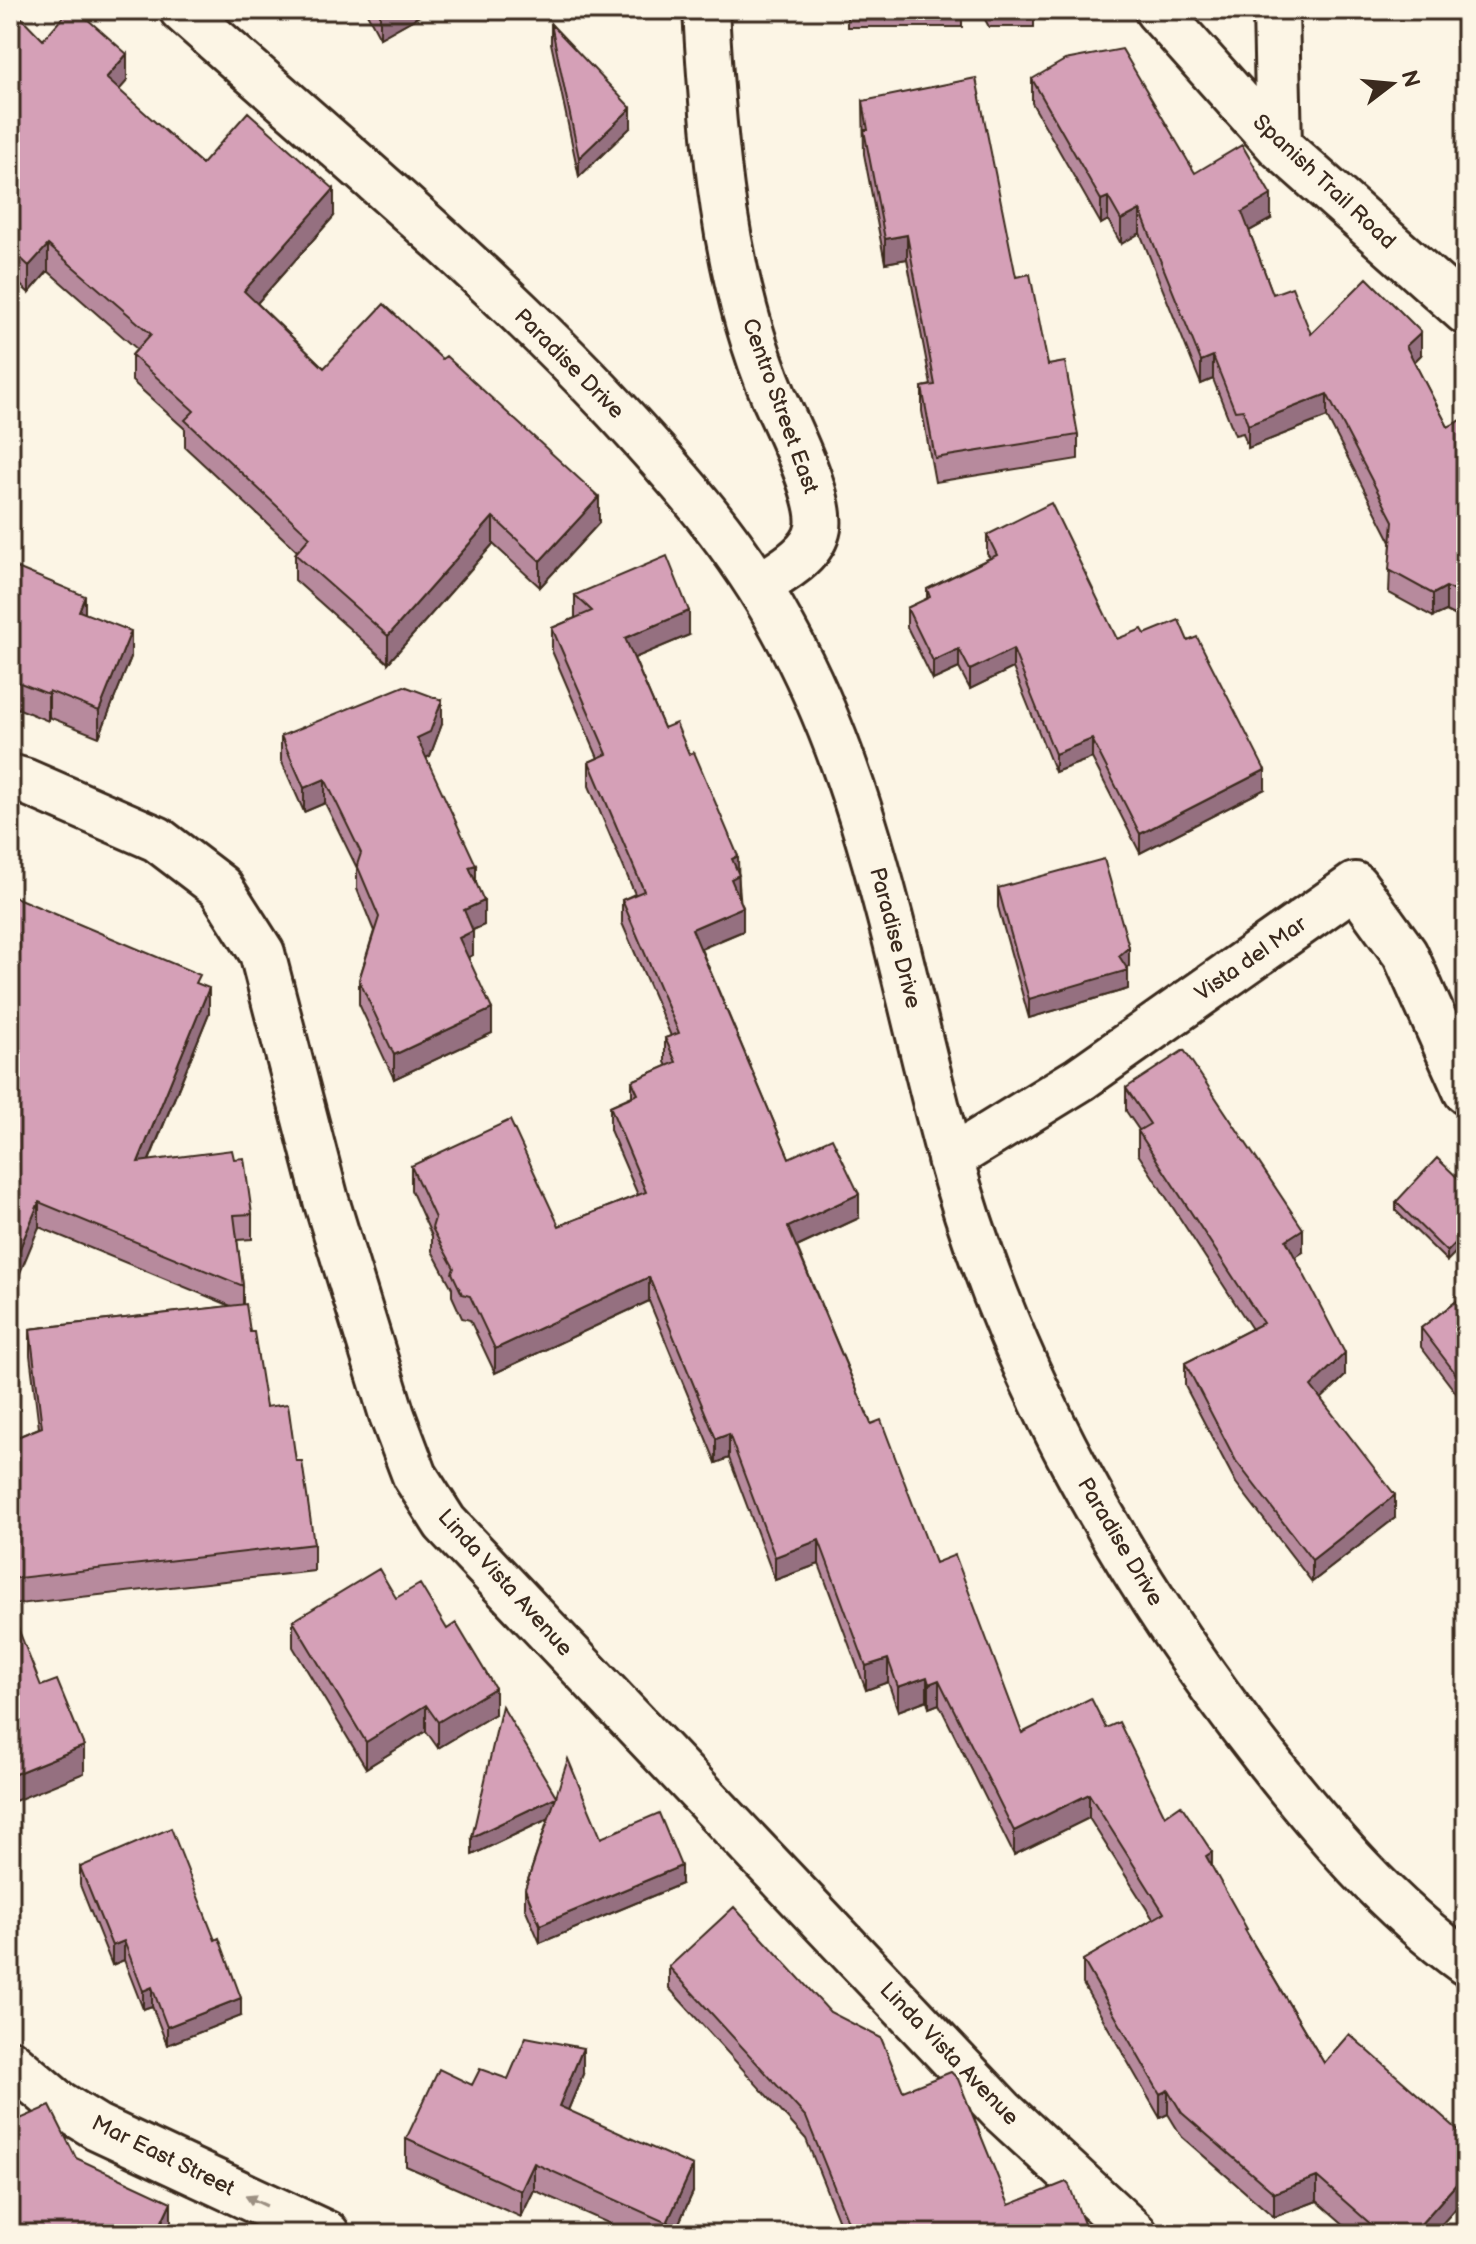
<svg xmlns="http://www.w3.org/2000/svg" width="1476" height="2244" viewBox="0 0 1476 2244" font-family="'Balsamiq Sans',sans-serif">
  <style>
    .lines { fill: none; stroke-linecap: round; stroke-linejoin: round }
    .minor-casing { stroke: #3b2a1e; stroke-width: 50 }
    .minor { stroke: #fcf5e5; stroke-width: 44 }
    .wall { fill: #b78a9d; stroke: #3b2a1e; stroke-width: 2 }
    .shaded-wall { fill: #957080; stroke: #3b2a1e; stroke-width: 2 }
    .building { fill: #d5a0b7; stroke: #3b2a1e; stroke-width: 2 }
    .oneway { fill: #9c9082 }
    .labels { text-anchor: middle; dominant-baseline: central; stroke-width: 6; stroke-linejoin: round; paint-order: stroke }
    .street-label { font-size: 22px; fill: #3b2a1e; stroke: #fcf5e5 }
  </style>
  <rect width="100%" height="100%" fill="#fcf5e5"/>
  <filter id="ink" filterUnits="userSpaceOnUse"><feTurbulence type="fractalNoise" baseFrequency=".0125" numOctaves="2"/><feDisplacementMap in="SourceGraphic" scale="16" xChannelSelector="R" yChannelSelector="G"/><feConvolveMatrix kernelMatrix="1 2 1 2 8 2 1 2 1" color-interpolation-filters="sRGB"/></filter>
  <g filter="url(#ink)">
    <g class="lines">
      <defs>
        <path id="minor" d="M 182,10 C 328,141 481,266 615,409 C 678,477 739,546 783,628 C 873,791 900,976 949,1154 C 1009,1373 1125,1579 1265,1757 C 1325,1833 1387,1906 1466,1963
          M 706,10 C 713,139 723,276 774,397 C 787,427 823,497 818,528 C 813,556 780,572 759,586
          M 1157,10 L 1279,146 L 1466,312
          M 1276,10 L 1279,146
          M 10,777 L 24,781 L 157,839 L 220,887 L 262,953 L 326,1200 L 392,1415 L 415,1476 L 445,1523 L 1002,2111 L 1135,2234
          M 950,1159 L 1080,1079 L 1355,885 L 1405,954 L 1466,1091
          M 10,2062 L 58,2103 L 97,2127 L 327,2234"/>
      </defs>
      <use href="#minor" class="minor-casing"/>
      <use href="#minor" class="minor"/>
    </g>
    <path class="wall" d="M 10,10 L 43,40 L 127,81 L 118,90 L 202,164 L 334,216 L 257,303 L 324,368 L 599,523 L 540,587 L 493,544 L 388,663 L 295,580 L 295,554 L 297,551 L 185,447 L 185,429 L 132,381 L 132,355 L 137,349 L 48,271 L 29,293 L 15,280 L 10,285 Z
      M 365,10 L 430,10 L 380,38 Z
      M 847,10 L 962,10 L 962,27 L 847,27 Z
      M 980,10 L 1034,10 L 1034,27 L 989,27 Z
      M 551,24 L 631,127 L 579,177 L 551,43 Z
      M 1032,79 L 1195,173 L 1271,219 L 1249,231 L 1273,294 L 1311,334 L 1421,355 L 1414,362 L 1448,427 L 1466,425 L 1466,621 L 1446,611 L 1433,617 L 1389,593 L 1391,542 L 1327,417 L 1248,448 L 1243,433 L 1235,435 L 1213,379 L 1201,384 L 1140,233 L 1121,244 L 1108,220 L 1101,224 L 1032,103 Z
      M 863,101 L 1016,277 L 1048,365 L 1078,435 L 1078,459 L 935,482 L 922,411 L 922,387 L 931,385 L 907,259 L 885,263 L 864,154 Z
      M 987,535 L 1117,639 L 1145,634 L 1188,641 L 1265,789 L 1140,853 L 1092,758 L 1055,772 L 1013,668 L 970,689 L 959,668 L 933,680 L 907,627 L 907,608 L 927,599 L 927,589 L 990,558 L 987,554 Z
      M 10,565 L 85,613 L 131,657 L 99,737 L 49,717 L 48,721 L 10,705 Z
      M 575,595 L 689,635 L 634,658 L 664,728 L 738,872 L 743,931 L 701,949 L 789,1158 L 859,1218 L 797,1247 L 871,1424 L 935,1563 L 1022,1733 L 1106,1728 L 1165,1816 L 1212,1868 L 1247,1933 L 1324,2063 L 1466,2137 L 1466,2197 L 1433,2234 L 1355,2234 L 1317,2201 L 1274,2217 L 1182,2137 L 1168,2114 L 1160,2118 L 1083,1984 L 1083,1960 L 1153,1919 L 1089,1818 L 1014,1855 L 939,1704 L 929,1708 L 927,1700 L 898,1711 L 888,1682 L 866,1690 L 819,1564 L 775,1580 L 729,1458 L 716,1463 L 649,1301 L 495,1373 L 470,1320 L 462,1318 L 452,1296 L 452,1288 L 432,1251 L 432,1236 L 411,1190 L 411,1166 L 559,1226 L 638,1195 L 610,1130 L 610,1106 L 632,1096 L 632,1081 L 667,1066 L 665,1062 L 665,1038 L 671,1036 L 622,923 L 622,900 L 635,894 L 589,786 L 589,762 L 598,758 L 552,651 L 552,628 L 575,618 Z
      M 442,724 L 430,756 L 426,757 L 476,883 L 484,925 L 473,930 L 473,955 L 468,957 L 492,1033 L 394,1079 L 359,1004 L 359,980 L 374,931 L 357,889 L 357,868 L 325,803 L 304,812 L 281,760 L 281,736 Z
      M 998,888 L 1129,966 L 1127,968 L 1128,989 L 1029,1018 L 998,907 Z
      M 10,895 L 200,985 L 209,1013 L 149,1161 L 234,1159 L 252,1214 L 252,1239 L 237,1240 L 243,1286 L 243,1304 L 266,1407 L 296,1461 L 314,1544 L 314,1571 L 10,1605 L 10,1440 L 39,1428 L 30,1355 L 30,1329 L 231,1306 L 39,1227 Z
      M 1126,1088 L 1303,1252 L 1295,1257 L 1345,1376 L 1321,1399 L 1395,1518 L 1312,1582 L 1236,1483 L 1185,1386 L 1185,1363 L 1252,1329 L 1138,1154 L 1138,1131 L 1139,1130 L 1126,1111 Z
      M 1466,1186 L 1447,1261 L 1396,1211 L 1396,1202 Z
      M 1466,1294 L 1466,1406 L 1421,1347 L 1421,1328 Z
      M 396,1598 L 447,1629 L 495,1714 L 438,1748 L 426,1731 L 366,1768 L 293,1647 L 293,1621 Z
      M 556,1796 L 601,1838 L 681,1884 L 540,1943 L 525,1908 L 525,1889 L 548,1819 L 472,1855 Z
      M 80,1867 L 241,2016 L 167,2045 L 152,2006 L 143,2009 L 124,1960 L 112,1965 L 80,1885 Z
      M 669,1967 L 903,2091 L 1009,2205 L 1088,2234 L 844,2234 L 806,2139 L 669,1988 Z
      M 583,2074 L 568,2110 L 693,2192 L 674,2234 L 633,2234 L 534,2190 L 521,2217 L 406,2166 L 406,2139 L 508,2079 Z"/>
    <path class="shaded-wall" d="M 383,10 L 430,10 L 380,38 L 380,12 Z
      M 127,54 L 127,81 L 106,105 L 106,78 Z
      M 631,108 L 631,127 L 579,177 L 579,158 Z
      M 334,189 L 334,216 L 244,318 L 244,291 Z
      M 1271,195 L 1271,219 L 1242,235 L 1242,212 Z
      M 1108,197 L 1108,220 L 1101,224 L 1101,200 Z
      M 1140,210 L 1140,233 L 1121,244 L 1121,220 Z
      M 907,235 L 907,259 L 885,263 L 885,239 Z
      M 48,245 L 48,271 L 29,293 L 29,266 Z
      M 15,253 L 15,280 L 10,285 L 10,259 Z
      M 1421,332 L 1421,355 L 1406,370 L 1406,346 Z
      M 1213,356 L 1213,379 L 1201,384 L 1201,361 Z
      M 1327,394 L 1327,417 L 1248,448 L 1248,425 Z
      M 599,497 L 599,523 L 540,587 L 540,561 Z
      M 493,517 L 493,544 L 388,663 L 388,636 Z
      M 1446,587 L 1446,611 L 1433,617 L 1433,594 Z
      M 85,596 L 85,622 L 79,611 Z
      M 689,611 L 689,635 L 625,662 L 625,638 Z
      M 131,631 L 131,657 L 99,737 L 99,711 Z
      M 959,649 L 959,668 L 933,680 L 933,661 Z
      M 1013,649 L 1013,668 L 970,689 L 970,670 Z
      M 49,691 L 49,717 L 48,721 L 48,694 Z
      M 442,700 L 442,724 L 430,756 L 417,762 L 417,738 Z
      M 1092,739 L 1092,758 L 1055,772 L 1055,754 Z
      M 1265,770 L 1265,789 L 1140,853 L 1140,834 Z
      M 325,779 L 325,803 L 304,812 L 304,788 Z
      M 738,856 L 739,899 L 731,902 L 732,859 Z
      M 476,865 L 476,889 L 469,867 Z
      M 484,901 L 484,925 L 464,934 L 464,910 Z
      M 743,907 L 743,931 L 692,952 L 692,929 Z
      M 473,931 L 473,955 L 459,962 L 459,938 Z
      M 1129,947 L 1129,966 L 1122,972 L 1128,970 L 1128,989 L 1029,1018 L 1029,999 L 1119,956 Z
      M 209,988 L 209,1013 L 138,1187 L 138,1162 Z
      M 492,1009 L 492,1033 L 394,1079 L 394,1055 Z
      M 859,1194 L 859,1218 L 788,1251 L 788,1227 Z
      M 39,1202 L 39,1227 L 10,1297 L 10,1272 Z
      M 1303,1229 L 1303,1252 L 1286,1263 L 1286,1240 Z
      M 1466,1232 L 1466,1242 L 1447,1261 L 1447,1252 Z
      M 649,1277 L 649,1301 L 495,1373 L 495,1349 Z
      M 1345,1353 L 1345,1376 L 1311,1409 L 1311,1386 Z
      M 729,1434 L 729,1458 L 716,1463 L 716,1439 Z
      M 1395,1495 L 1395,1518 L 1312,1582 L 1312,1560 Z
      M 819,1540 L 819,1564 L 775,1580 L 775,1557 Z
      M 888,1659 L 888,1682 L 866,1690 L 866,1666 Z
      M 927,1677 L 927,1700 L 898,1711 L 898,1687 Z
      M 939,1680 L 939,1704 L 929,1708 L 929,1684 Z
      M 495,1688 L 495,1714 L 438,1748 L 438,1722 Z
      M 426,1705 L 426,1731 L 366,1768 L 366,1742 Z
      M 84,1746 L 84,1773 L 10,1803 L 10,1776 Z
      M 1089,1794 L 1089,1818 L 1014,1855 L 1014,1831 Z
      M 556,1797 L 556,1815 L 472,1855 L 472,1837 Z
      M 1212,1852 L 1212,1876 L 1206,1856 Z
      M 681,1866 L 681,1884 L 540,1943 L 540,1925 Z
      M 124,1941 L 124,1960 L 112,1965 L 112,1946 Z
      M 152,1987 L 152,2006 L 143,2009 L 143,1991 Z
      M 241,1998 L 241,2016 L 167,2045 L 167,2027 Z
      M 583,2048 L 583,2074 L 559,2132 L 559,2106 Z
      M 1168,2090 L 1168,2114 L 1160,2118 L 1160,2094 Z
      M 534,2163 L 534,2190 L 521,2217 L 521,2191 Z
      M 693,2166 L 693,2192 L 674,2234 L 667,2234 L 667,2223 Z
      M 1466,2173 L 1466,2197 L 1433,2234 L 1412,2234 Z
      M 1317,2177 L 1317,2201 L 1274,2217 L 1274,2193 Z
      M 171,2202 L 171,2224 L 166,2234 L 156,2234 Z"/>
    <path class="building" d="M 10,10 L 14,10 L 43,40 L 69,10 L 77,10 L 127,54 L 106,78 L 202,164 L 248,112 L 334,189 L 244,291 L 324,368 L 384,304 L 442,359 L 446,356 L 599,497 L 540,561 L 493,517 L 388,636 L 295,554 L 310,537 L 185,420 L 194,411 L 132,355 L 151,334 L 48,245 L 29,266 L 15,253 L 10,259 Z
      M 551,24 L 631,108 L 579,158 Z
      M 1122,49 L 1195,173 L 1242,145 L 1271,195 L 1242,212 L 1273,294 L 1292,287 L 1311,334 L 1367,278 L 1421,332 L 1406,346 L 1448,427 L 1463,419 L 1466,425 L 1466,597 L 1446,587 L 1433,594 L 1389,570 L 1393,521 L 1327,394 L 1248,425 L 1243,410 L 1235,411 L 1213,356 L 1201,361 L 1140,210 L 1121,220 L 1108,197 L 1101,200 L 1032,79 L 1065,60 Z
      M 976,78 L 1016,277 L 1030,274 L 1048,365 L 1065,362 L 1078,435 L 935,458 L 922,387 L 935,385 L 907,235 L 885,239 L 864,130 L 868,130 L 863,101 Z
      M 1051,503 L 1117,639 L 1142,629 L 1145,634 L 1179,620 L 1188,641 L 1197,637 L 1265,770 L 1140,834 L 1092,739 L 1055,754 L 1013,649 L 970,670 L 959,649 L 933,661 L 907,608 L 930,597 L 927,589 L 997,555 L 987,535 Z
      M 667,556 L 689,611 L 625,638 L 664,728 L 676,723 L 689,754 L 694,752 L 738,856 L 732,859 L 739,875 L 731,879 L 743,907 L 692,929 L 789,1158 L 832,1138 L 859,1194 L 788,1227 L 871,1424 L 881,1420 L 935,1563 L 955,1555 L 1022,1733 L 1091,1698 L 1106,1728 L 1119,1722 L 1165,1816 L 1181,1805 L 1212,1852 L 1206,1856 L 1247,1929 L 1245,1930 L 1324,2063 L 1349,2034 L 1466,2137 L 1466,2173 L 1412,2234 L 1382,2234 L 1317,2177 L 1274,2193 L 1182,2113 L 1168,2090 L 1160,2094 L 1083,1960 L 1164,1913 L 1089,1794 L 1014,1831 L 939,1680 L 929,1684 L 927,1677 L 898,1687 L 888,1659 L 866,1666 L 819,1540 L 775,1557 L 729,1434 L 716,1439 L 649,1277 L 495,1349 L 470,1296 L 462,1294 L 452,1273 L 454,1268 L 432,1228 L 435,1218 L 411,1166 L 510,1120 L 559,1226 L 646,1192 L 610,1106 L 638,1094 L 632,1081 L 676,1062 L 665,1038 L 679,1033 L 622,900 L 644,891 L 589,762 L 607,754 L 552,628 L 592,611 L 575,595 Z
      M 10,565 L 85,596 L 79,611 L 131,631 L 99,711 L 49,691 L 48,694 L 10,679 Z
      M 404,686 L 442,700 L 430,732 L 417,738 L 476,865 L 469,867 L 484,901 L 464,910 L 473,931 L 459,938 L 492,1009 L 394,1055 L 359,980 L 379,917 L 357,865 L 361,853 L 325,779 L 304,788 L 281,736 Z
      M 1104,859 L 1129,947 L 1119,956 L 1128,970 L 1029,999 L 998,888 Z
      M 10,895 L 200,975 L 196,983 L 209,988 L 138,1162 L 232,1150 L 234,1159 L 244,1158 L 252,1214 L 234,1215 L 243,1286 L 39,1202 L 10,1272 Z
      M 1184,1050 L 1303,1229 L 1286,1240 L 1345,1353 L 1311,1386 L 1395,1495 L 1312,1560 L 1236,1461 L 1185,1363 L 1263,1323 L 1138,1131 L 1150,1124 L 1126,1088 Z
      M 1437,1158 L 1466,1186 L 1466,1232 L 1447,1252 L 1396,1202 Z
      M 1466,1294 L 1466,1387 L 1421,1328 Z
      M 246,1304 L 250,1332 L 254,1332 L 266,1407 L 288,1404 L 296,1461 L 302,1461 L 314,1544 L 10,1579 L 10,1440 L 42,1427 L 30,1329 Z
      M 379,1569 L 396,1598 L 420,1584 L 447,1629 L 456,1623 L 495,1688 L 438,1722 L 426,1705 L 366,1742 L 293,1621 Z
      M 10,1608 L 41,1686 L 57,1680 L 84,1746 L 10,1776 Z
      M 502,1706 L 556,1796 L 568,1759 L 601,1838 L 659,1813 L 681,1866 L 540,1925 L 525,1889 L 556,1797 L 472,1837 Z
      M 171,1828 L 215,1940 L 219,1938 L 241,1998 L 167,2027 L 152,1987 L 143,1991 L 124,1941 L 112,1946 L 80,1867 Z
      M 734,1907 L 830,2012 L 881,2038 L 903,2091 L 951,2072 L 958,2079 L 1009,2205 L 1066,2182 L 1069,2185 L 1088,2234 L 853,2234 L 806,2117 L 669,1967 Z
      M 526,2037 L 583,2048 L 559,2106 L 693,2166 L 667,2223 L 534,2163 L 521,2191 L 406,2139 L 439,2069 L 472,2085 L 480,2069 L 508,2079 Z
      M 50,2106 L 76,2158 L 171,2202 L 156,2234 L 10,2234 L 10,2120 L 11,2123 Z"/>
    <defs><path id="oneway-solid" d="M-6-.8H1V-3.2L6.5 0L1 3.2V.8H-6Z" transform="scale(2)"/></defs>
    <use class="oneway" href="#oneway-solid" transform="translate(256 2201) rotate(-155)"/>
  </g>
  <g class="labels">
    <g class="street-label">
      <text transform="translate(1324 182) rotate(43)">Spanish Trail Road</text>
      <text transform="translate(569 364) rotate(45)">Paradise Drive</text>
      <text transform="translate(780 406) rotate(70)">Centro Street East</text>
      <text transform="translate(895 938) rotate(75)">Paradise Drive</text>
      <text transform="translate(1251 959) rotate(-35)">Vista del Mar</text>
      <text transform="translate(1120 1542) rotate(59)">Paradise Drive</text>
      <text transform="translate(505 1583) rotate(48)">Linda Vista Avenue</text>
      <text transform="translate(949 2054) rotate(46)">Linda Vista Avenue</text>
      <text transform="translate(163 2156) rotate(26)">Mar East Street</text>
    </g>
  </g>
  <rect width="1476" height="2244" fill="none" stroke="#fcf5e5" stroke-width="40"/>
  <rect x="20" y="20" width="1436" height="2204" fill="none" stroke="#3b2a1e" stroke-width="3" filter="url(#ink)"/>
  <g transform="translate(1392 84) rotate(74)" stroke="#fcf5e5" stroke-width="6" paint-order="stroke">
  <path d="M0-6L14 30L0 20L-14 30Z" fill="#3b2a1e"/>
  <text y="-12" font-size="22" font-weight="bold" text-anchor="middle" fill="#3b2a1e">N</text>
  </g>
</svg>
